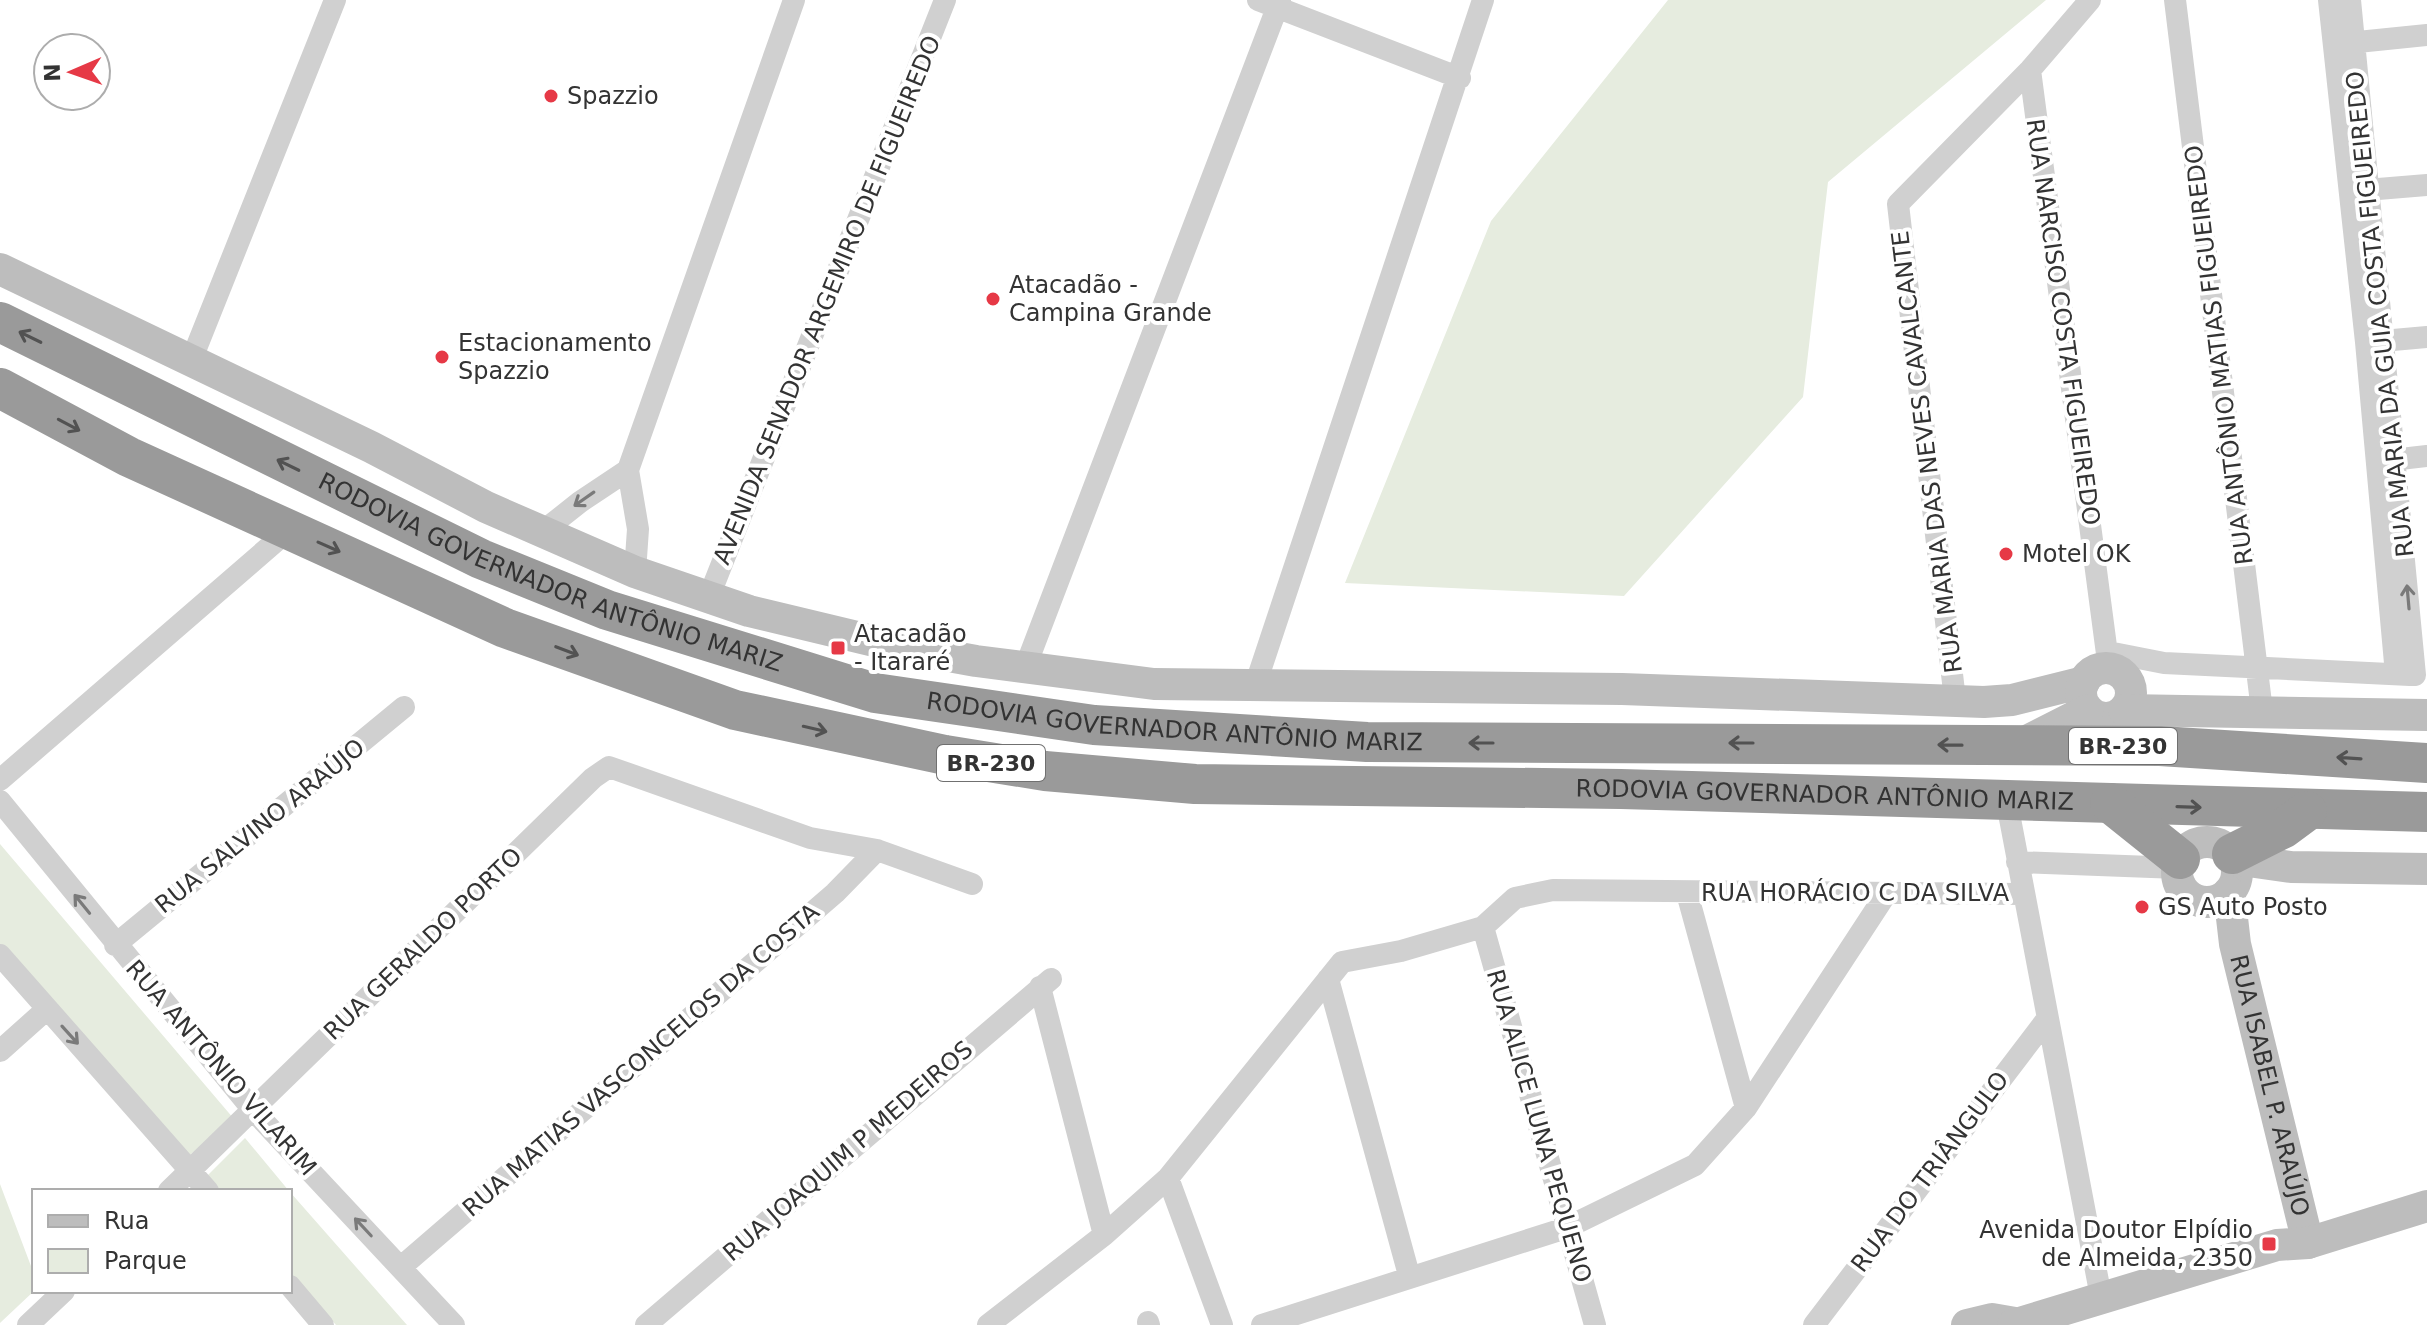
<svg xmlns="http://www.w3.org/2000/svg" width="2427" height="1325" viewBox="0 0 2427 1325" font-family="'DejaVu Sans',sans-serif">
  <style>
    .green { fill: #e6ecdf }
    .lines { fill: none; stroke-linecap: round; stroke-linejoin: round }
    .street { stroke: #d0d0d0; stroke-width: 22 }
    .secondary { stroke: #bdbdbd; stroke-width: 32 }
    .highway { stroke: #9a9a9a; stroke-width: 40 }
    .oneway { stroke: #525252 }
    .oneway2 { stroke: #7a7a7a }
    .poi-dot { fill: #e63946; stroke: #fff; stroke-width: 3 }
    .labels { text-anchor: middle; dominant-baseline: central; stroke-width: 8; stroke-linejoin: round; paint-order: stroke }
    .shield { fill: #fff; stroke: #707070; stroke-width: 2 }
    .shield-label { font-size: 22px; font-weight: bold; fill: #333 }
    .poi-label { font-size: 24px; fill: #333; stroke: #fff; text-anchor: start }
    .street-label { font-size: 24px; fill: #333; stroke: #fff }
  </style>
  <rect width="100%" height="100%" fill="#fff"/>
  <path class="green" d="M 1668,0 L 2046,0 L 1828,182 L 1803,397 L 1624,596 L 1345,583 L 1491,221 Z
    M 0,844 L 234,1119 L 185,1159 L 0,944 Z
    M 245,1138 L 289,1191 L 216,1191 L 205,1178 Z
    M 0,1184 L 34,1274 L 34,1291 L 0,1323 Z
    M 290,1192 L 407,1325 L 336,1325 L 290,1274 Z"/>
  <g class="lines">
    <path class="street" d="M 1258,0 L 1460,78
      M 2175,0 L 2262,711
      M 2329,0 L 2366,342 L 2396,674
      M 2350,0 L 2415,675
      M 2338,44 L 2427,35
      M 2030,70 L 2109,669
      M 2354,191 L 2427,185
      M 2371,342 L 2427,337
      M 191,361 L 335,0
      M 2383,461 L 2427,456
      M 542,532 L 580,502 L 628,470
      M 635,572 L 638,529 L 628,470 L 794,0
      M 708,599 L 945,0
      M 2108,652 L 2164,663 L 2410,675
      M 1025,668 L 1280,0
      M 1255,686 L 1483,0
      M 1955,700 L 1898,204 L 2030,70 L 2090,0
      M 0,780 L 290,529
      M 0,801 L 253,1110 L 454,1325
      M 2007,803 L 2101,1297
      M 2017,862 L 2178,868
      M 1687,893 L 1746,1108
      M 1483,927 L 1595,1325
      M 115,945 L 404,707
      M 0,955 L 208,1191
      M 1328,979 L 1409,1275
      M 1040,987 L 1104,1235
      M 0,1051 L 47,1009
      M 1168,1178 L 1222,1325
      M 169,1191 L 593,778 L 609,767 L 810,838 L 877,850 L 972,884
      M 401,1267 L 835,893 L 877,850
      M 290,1286 L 323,1325
      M 1148,1322 L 1149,1325
      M 28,1325 L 64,1291
      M 646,1325 L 1051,979
      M 988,1325 L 1104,1235 L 1168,1178 L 1342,962 L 1401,951 L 1483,927 L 1515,898 L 1553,890 L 2023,894
      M 1262,1325 L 1566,1228 L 1695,1165 L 1746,1108 L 1886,894
      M 1814,1325 L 2047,1019"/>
    <g class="secondary">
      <path d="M 0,269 L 371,447 L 486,507 L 635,572 L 749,611 L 899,647 L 976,661 L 1154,684 L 1622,689 L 1984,702 L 2012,700 L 2084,682"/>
      <circle cx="2106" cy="693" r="25"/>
      <path d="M 2124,710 L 2427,715"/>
      <path d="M 2019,745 L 2088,710"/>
      <circle cx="2207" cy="872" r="30"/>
      <path d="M 2234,859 L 2291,867 L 2427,869"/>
      <path id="s1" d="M 2229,892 L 2235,944 L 2308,1243"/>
      <path d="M 1967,1325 L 1992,1319 L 2015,1323"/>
      <path d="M 2013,1325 L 2277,1245 L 2308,1243 L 2427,1206"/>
    </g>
    <g class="highway">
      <path id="s2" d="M 0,322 L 481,559 L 607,610 L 875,693 L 1094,725 L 1367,742 L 2160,746 L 2427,763"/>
      <path id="s3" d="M 0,388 L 129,457 L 505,628 L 735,710 L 945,755 L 1045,771 L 1195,784 L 1621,789 L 2427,812"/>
      <path d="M 2110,803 L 2180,859"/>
      <path d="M 2232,854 L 2284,828 L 2307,811"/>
    </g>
  </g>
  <defs><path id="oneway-shaft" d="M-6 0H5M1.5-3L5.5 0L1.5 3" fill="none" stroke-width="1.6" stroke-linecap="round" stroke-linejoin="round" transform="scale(2)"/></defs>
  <g class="oneway">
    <use href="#oneway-shaft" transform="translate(30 337) rotate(-154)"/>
    <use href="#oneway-shaft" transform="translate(69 425) rotate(28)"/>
    <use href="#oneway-shaft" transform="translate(288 465) rotate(-154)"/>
    <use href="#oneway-shaft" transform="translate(329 547) rotate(24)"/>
    <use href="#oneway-shaft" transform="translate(567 651) rotate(21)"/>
    <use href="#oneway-shaft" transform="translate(815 729) rotate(13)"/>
    <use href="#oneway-shaft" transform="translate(1481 743) rotate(-180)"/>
    <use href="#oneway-shaft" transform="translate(1741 743) rotate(-180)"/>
    <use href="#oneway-shaft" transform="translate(1950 745) rotate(-179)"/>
    <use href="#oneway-shaft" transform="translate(2349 758) rotate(-176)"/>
    <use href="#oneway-shaft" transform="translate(2189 807) rotate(2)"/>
  </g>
  <g class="oneway2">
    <use href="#oneway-shaft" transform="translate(584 499) rotate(145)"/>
    <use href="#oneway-shaft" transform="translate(2408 597) rotate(-95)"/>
    <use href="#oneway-shaft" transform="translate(82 904) rotate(-129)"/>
    <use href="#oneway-shaft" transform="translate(70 1035) rotate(48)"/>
    <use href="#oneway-shaft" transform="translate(363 1227) rotate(-133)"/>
  </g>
  <g class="poi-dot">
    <circle cx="551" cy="96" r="8"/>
    <circle cx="993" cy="299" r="8"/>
    <circle cx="442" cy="357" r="8"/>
    <circle cx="2006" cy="554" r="8"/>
    <rect x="830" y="640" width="16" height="16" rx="4"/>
    <circle cx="2142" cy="907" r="8"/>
    <rect x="2261" y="1236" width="16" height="16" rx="4"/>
  </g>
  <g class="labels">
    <g class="shield">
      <rect x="2069" y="728" width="108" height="36" rx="6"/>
      <rect x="937" y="745" width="108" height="36" rx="6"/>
    </g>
    <g class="shield-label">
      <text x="2123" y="746">BR-230</text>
      <text x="991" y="763">BR-230</text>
    </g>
    <g class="poi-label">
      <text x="567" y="96">Spazzio</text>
      <text x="1009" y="285">Atacadão -<tspan x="1009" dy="28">Campina Grande</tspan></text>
      <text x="458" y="343">Estacionamento<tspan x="458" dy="28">Spazzio</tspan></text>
      <text x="2022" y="554">Motel OK</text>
      <text x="854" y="634">Atacadão<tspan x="854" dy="28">- Itararé</tspan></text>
      <text x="2158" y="907">GS Auto Posto</text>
      <text x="2253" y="1230" text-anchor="end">Avenida Doutor Elpídio<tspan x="2253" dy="28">de Almeida, 2350</tspan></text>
    </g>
    <g class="street-label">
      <text transform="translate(827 300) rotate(-68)">AVENIDA SENADOR ARGEMIRO DE FIGUEIREDO</text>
      <text transform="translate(2380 314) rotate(-96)">RUA MARIA DA GUIA COSTA FIGUEIREDO</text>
      <text transform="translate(2063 322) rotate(82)">RUA NARCISO COSTA FIGUEIREDO</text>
      <text transform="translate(2219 355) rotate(-97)">RUA ANTÔNIO MATIAS FIGUEIREDO</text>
      <text transform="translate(1927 452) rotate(-97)">RUA MARIA DAS NEVES CAVALCANTE</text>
      <text stroke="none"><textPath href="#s2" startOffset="606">RODOVIA GOVERNADOR ANTÔNIO MARIZ</textPath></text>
      <text stroke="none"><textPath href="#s2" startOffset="1254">RODOVIA GOVERNADOR ANTÔNIO MARIZ</textPath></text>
      <text stroke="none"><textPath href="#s3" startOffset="1900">RODOVIA GOVERNADOR ANTÔNIO MARIZ</textPath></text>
      <text transform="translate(260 826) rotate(-39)">RUA SALVINO ARAÚJO</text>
      <text x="1855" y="893">RUA HORÁCIO C DA SILVA</text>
      <text transform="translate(423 944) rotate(-44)">RUA GERALDO PORTO</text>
      <text transform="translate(641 1060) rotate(-41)">RUA MATIAS VASCONCELOS DA COSTA</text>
      <text transform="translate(221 1068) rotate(49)">RUA ANTÔNIO VILARIM</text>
      <text stroke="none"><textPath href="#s1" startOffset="198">RUA ISABEL P. ARAÚJO</textPath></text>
      <text transform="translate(1539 1126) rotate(74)">RUA ALICE LUNA PEQUENO</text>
      <text transform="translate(848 1151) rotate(-41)">RUA JOAQUIM P MEDEIROS</text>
      <text transform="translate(1930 1172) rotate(-53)">RUA DO TRIÂNGULO</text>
    </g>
  </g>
  <rect x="32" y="1189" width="260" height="104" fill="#ffffff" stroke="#adadad" stroke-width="2"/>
  <rect x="48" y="1215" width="40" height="12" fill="#bdbdbd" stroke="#adadad" stroke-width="2"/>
  <text x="104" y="1229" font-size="24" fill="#333333">Rua</text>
  <rect x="48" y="1249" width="40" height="24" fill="#e6ecdf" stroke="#adadad" stroke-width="2"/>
  <text x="104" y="1269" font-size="24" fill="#333333">Parque</text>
  <g transform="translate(72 72) rotate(268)"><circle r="38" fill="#ffffff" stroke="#adadad" stroke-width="2"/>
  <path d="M0-6L14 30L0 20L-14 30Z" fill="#e63946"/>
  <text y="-12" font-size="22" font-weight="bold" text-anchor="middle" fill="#333333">N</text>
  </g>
</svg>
